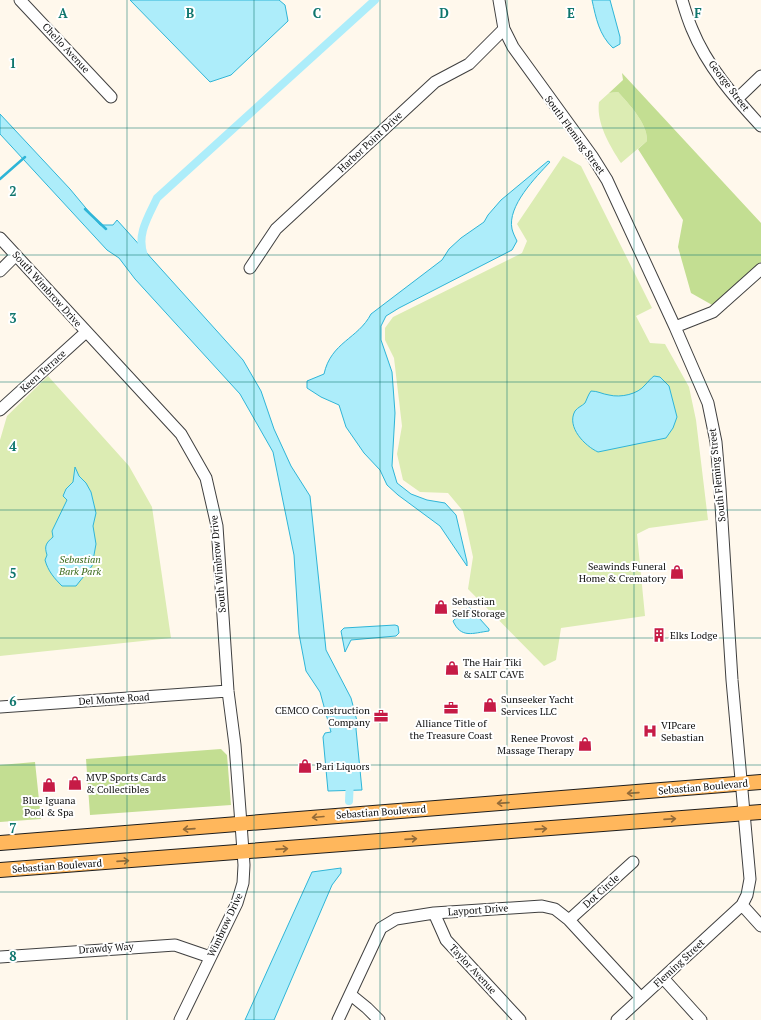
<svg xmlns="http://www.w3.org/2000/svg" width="761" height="1020" viewBox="0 0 761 1020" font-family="'PT Serif',serif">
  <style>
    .green { fill: #dcecb3 }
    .forest { fill: #c3de92 }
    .water { fill: #adedfa; stroke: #2fb5d7 }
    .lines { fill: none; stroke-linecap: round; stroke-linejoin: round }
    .stream { stroke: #2fb5d7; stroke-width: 2.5 }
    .canal { stroke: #adedfa; stroke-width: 8 }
    .minor-casing { stroke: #404040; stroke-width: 13 }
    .major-casing { stroke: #1e1e1e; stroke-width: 16 }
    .minor { stroke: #fff; stroke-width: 11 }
    .major { stroke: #ffb75c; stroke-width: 14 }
    .oneway { stroke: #926a38 }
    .grid { fill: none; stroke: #0f766e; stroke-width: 1; stroke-opacity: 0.55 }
    .labels { text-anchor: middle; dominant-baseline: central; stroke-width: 4; stroke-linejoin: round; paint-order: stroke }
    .street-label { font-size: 10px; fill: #0d0d0d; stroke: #fff }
    .park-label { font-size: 10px; font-style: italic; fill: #396919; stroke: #fff }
    .poi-label { font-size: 10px; fill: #0d0d0d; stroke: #fff; text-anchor: start }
    .grid-label { font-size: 13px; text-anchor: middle; font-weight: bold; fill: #0f766e; stroke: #fff; stroke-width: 4; stroke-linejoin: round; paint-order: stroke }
  </style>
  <rect width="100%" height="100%" fill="#fff8ec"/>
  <path class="green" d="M 618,92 C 629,104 648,124 647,141 L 621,163 C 610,146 596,123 599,102 L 609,93 Z
    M 563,156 L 581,166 L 652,308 L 636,316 L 650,343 L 665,344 L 689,387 L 696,420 L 708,520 L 649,528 L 637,534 L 645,616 L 561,628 L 556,660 L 544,666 L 468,589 L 473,557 L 463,511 L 448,493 L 420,492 L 403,480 L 397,454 L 402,426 L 394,358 L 385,340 L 385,328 L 393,317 L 522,253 L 527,241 L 517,224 Z
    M 48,376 L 129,466 L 152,507 L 171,638 L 0,656 L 0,440 L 7,416 Z"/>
  <path class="forest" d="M 622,73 L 761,223 L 761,262 L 714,306 L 691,293 L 678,247 L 683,220 L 638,149 L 647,141 C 648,124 629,104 618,92 L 609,93 L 623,80 Z
    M 221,749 L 227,755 L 231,805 L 90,815 L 86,759 Z
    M 35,762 L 41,819 L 0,822 L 0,765 Z"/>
  <path class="water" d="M 130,0 L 279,0 L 285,5 L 288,21 L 231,75 L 210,82 Z
    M 592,0 L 610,0 L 620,37 L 620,44 L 613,48 C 599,35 596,18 592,0 Z
    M 0,114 L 70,189 L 100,225 L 113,225 L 117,220 L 243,360 L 261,391 L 274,429 L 291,466 L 310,496 L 326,650 L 351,698 L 357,721 L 356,729 L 362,790 L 328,791 L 323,737 L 325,733 L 331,732 L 320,692 L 306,671 L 299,634 L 294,555 L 273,452 L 240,394 L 135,279 L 119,258 L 107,250 L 0,134 Z
    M 548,161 L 550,162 C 536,177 507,206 512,229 C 513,233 515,237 517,241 L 512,250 L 399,308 L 386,316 L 381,326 L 381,340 L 392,372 L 395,413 L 392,466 L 397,483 L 411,494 L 427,500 L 445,503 L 456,515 L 467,562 L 467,566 L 440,526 L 398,495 L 387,485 L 380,470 L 364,453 L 346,427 L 339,405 L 321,397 L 307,388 L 307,381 L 324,374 C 331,342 358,339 371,314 L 442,260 L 449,249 L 461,238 L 484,222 L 488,215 L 501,200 Z
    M 654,376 L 660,377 L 669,386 L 677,417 L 673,428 L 666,438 L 598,452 C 585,446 566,427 575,411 C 578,407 582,406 585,403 C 587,399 588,395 591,391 C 598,391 602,394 609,395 C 621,398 638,394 645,385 C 649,381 650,379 654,376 Z
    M 75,467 L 79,476 L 86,483 L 91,492 L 96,513 L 93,526 L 96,544 L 92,566 L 76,586 L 62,586 C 54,578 48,571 45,560 L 47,555 C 44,546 46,543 53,537 L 52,531 L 67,500 L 63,496 L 66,489 L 73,482 Z
    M 470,608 L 489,629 L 489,631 C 473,633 461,639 453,621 L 466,609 Z
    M 395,625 L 398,626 L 399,633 L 396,636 L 351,640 L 345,652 L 341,631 L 344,628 Z
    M 341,868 L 341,873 L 332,885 L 274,1020 L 245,1020 L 312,872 Z"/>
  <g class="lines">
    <path class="stream" d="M 0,179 L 25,157
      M 85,209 L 106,229"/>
    <path class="canal" d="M 144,256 C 136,235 148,217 157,198 L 375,0
      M 349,801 L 350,780"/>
    <defs>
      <path id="minor" d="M 20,0 L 111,97
        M 499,0 L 504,29 L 513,47 L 592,156 L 607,180 L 675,327 L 708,403 L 716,442 L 720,489 L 732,680 L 750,879 L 747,895 L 742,905 L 617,1020
        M 682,0 C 685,10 688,20 692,29 C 707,66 734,97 761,126
        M 737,99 L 761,76
        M 0,238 L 181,434 L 206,478 L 217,526 L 228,691 L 235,745 L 241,824 L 244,865 L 243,883 L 237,903 L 180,1020
        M 250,268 L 276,229 L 435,82 L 469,64 L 504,29
        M 0,271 L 16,255
        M 675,327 L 713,312 L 761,269
        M 0,410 L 86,332
        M 0,707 L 228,691
        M 742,905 L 761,926
        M 434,913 L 446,940 L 520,1020
        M 569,920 L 633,862
        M 0,957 L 175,945 L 210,957
        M 663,978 L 701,1020
        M 351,995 L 367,1008 L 379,1020
        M 338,1020 L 381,928 L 396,919 L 434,913 L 542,906 L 555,909 L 569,920 L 641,998"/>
      <path id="major" d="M 0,843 L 761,782
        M 0,870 L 761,812"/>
    </defs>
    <use href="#minor" class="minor-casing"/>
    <use href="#major" class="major-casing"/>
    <use href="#minor" class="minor"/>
    <use href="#major" class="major"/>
  </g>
  <defs><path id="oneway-shaft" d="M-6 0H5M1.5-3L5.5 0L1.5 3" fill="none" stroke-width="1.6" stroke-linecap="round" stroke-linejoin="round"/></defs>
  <g class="oneway">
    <use href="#oneway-shaft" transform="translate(633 793) rotate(176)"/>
    <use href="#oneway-shaft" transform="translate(503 803) rotate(176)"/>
    <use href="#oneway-shaft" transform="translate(318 817) rotate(175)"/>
    <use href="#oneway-shaft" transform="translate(670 819) rotate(-4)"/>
    <use href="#oneway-shaft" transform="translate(189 829) rotate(176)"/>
    <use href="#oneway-shaft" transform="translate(541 829) rotate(-4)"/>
    <use href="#oneway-shaft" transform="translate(411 839) rotate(-4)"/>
    <use href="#oneway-shaft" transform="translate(282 849) rotate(-4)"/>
    <use href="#oneway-shaft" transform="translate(123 861) rotate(-4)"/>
  </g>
  <path class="grid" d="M 127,0 L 127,1020M 254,0 L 254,1020M 380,0 L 380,1020M 507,0 L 507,1020M 634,0 L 634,1020M 0,128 L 761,128M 0,255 L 761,255M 0,382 L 761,382M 0,510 L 761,510M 0,638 L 761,638M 0,765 L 761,765M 0,892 L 761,892"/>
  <defs>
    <symbol id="shop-bare" viewBox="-9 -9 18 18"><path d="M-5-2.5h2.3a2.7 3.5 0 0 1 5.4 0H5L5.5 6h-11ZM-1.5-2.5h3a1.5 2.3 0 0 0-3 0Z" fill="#c61b46" stroke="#fff" stroke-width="2.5" paint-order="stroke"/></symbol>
    <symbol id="building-bare" viewBox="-9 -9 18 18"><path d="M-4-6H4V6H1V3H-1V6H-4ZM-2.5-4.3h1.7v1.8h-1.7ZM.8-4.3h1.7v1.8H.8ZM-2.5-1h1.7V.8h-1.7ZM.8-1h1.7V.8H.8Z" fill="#c61b46" stroke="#fff" stroke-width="2.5" paint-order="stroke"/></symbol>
    <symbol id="office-bare" viewBox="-9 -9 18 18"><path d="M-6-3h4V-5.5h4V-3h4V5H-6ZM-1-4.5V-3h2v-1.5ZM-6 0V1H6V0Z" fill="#c61b46" stroke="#fff" stroke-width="2.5" paint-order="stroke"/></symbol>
    <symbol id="hospital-bare" viewBox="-9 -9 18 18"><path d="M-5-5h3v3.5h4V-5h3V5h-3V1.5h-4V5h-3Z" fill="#c61b46" stroke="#fff" stroke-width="2.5" paint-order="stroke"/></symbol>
  </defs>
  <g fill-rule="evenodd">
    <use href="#shop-bare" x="667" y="562" width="20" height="20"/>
    <use href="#shop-bare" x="431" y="597" width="20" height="20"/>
    <use href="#building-bare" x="649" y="625" width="20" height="20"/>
    <use href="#shop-bare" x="442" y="658" width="20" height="20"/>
    <use href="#shop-bare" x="480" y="695" width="20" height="20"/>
    <use href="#office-bare" x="441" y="698" width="20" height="20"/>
    <use href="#office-bare" x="371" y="706" width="20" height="20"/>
    <use href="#hospital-bare" x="640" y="721" width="20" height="20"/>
    <use href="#shop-bare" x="575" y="734" width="20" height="20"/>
    <use href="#shop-bare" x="295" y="756" width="20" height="20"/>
    <use href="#shop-bare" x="65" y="773" width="20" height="20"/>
    <use href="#shop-bare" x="39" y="775" width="20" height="20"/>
  </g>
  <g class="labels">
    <g class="street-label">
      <text transform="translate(66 48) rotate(47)">Chello Avenue</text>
      <text transform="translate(729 86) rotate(53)">George Street</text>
      <text transform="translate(575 135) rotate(54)">South Fleming Street</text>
      <text transform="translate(370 142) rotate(-43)">Harbor Point Drive</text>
      <text transform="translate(47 289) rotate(48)">South Wimbrow Drive</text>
      <text transform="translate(43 371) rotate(-42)">Keen Terrace</text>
      <text transform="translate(717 475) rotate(-96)">South Fleming Street</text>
      <text transform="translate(218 564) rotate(-95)">South Wimbrow Drive</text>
      <text transform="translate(114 699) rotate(-4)">Del Monte Road</text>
      <text transform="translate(703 787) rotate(-5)">Sebastian Boulevard</text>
      <text transform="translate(381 812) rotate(-4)">Sebastian Boulevard</text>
      <text transform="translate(57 866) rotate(-4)">Sebastian Boulevard</text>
      <text transform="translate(601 891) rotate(-42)">Dot Circle</text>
      <text transform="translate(478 910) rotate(-4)">Layport Drive</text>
      <text transform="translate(225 925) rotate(-65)">Wimbrow Drive</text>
      <text transform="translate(106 948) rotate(-4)">Drawdy Way</text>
      <text transform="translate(679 963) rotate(-43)">Fleming Street</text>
      <text transform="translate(473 969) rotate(47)">Taylor Avenue</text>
    </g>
    <g class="park-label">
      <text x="80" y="559">Sebastian<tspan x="80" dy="12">Bark Park</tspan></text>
    </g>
    <g class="poi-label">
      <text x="666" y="566" text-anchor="end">Seawinds Funeral<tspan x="666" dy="12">Home &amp; Crematory</tspan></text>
      <text x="452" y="601">Sebastian<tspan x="452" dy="12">Self Storage</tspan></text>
      <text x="670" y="635">Elks Lodge</text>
      <text x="463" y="662">The Hair Tiki<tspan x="463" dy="12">&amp; SALT CAVE</tspan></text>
      <text x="501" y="699">Sunseeker Yacht<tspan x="501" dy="12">Services LLC</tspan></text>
      <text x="370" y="710" text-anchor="end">CEMCO Construction<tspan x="370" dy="12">Company</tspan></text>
      <text x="451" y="723" text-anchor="middle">Alliance Title of<tspan x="451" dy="12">the Treasure Coast</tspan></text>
      <text x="661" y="725">VIPcare<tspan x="661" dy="12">Sebastian</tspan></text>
      <text x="574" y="738" text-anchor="end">Renee Provost<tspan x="574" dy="12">Massage Therapy</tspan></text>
      <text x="316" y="766">Pari Liquors</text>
      <text x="86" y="777">MVP Sports Cards<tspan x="86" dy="12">&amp; Collectibles</tspan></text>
      <text x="49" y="800" text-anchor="middle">Blue Iguana<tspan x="49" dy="12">Pool &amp; Spa</tspan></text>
    </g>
  </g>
  <g class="grid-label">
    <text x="63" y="18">A</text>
    <text x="190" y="18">B</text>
    <text x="317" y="18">C</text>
    <text x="444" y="18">D</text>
    <text x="571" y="18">E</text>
    <text x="698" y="18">F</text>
    <text x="13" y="68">1</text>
    <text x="13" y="196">2</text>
    <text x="13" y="323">3</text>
    <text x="13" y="451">4</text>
    <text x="13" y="578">5</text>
    <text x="13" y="706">6</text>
    <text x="13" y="833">7</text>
    <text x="13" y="961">8</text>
  </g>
</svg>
